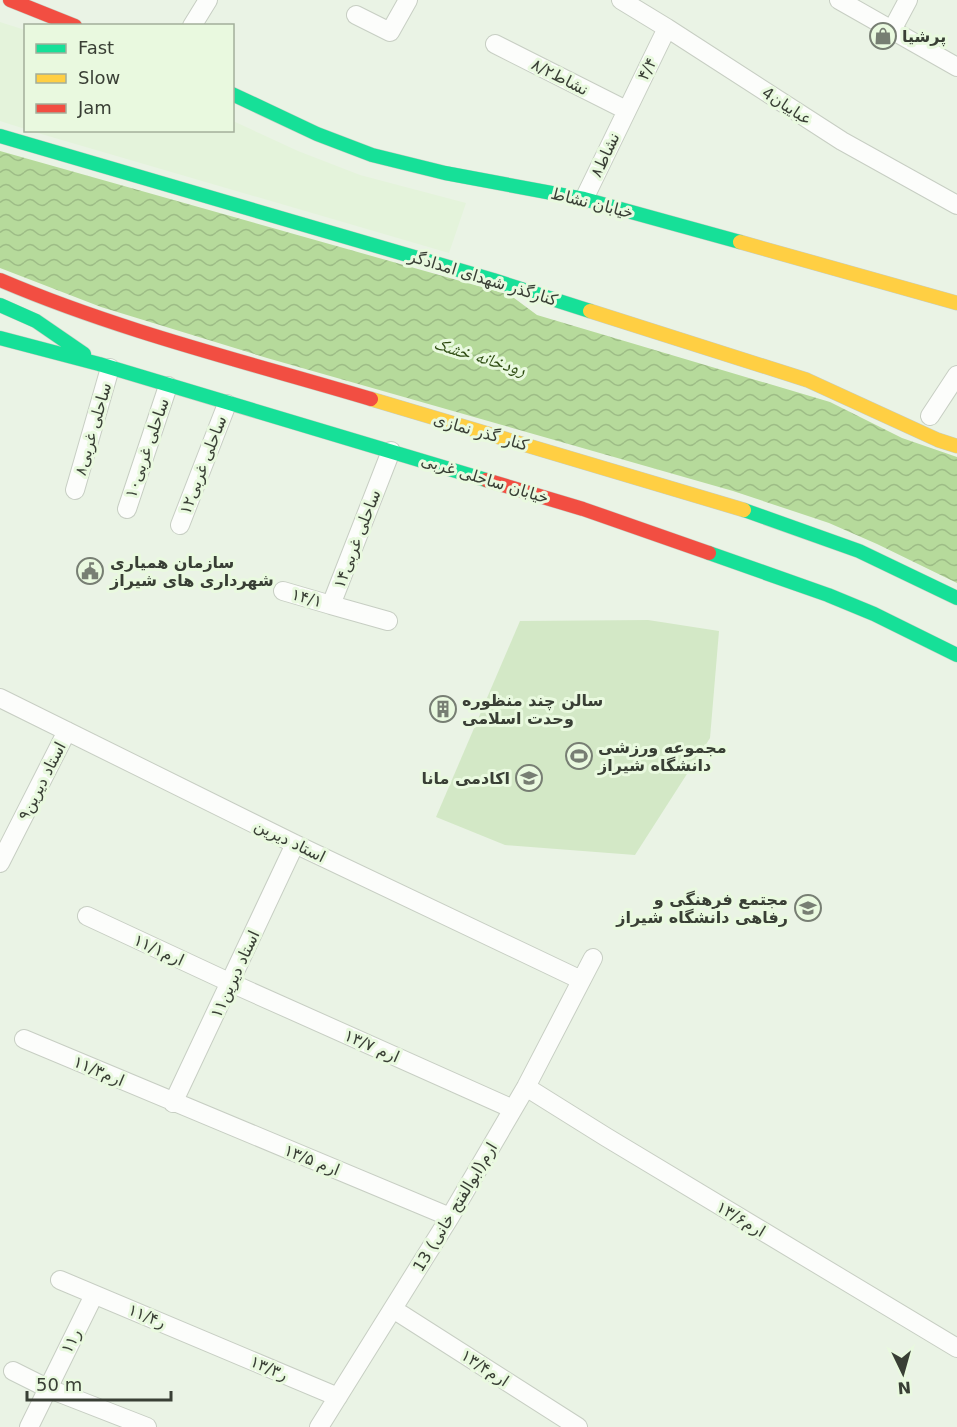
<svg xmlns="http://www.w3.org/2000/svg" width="957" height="1427" viewBox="0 0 957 1427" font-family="'DejaVu Sans','Noto Naskh Arabic',sans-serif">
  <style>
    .built { fill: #e4f3db }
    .green { fill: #d3e8c6 }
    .water { fill: url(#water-waves) }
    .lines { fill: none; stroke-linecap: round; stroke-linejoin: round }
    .street-casing { stroke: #c7cec3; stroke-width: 20 }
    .fast-casing { stroke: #c7cec3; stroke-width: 15 }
    .slow-casing { stroke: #c7cec3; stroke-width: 15 }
    .jam-casing { stroke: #c7cec3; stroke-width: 15 }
    .street { stroke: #fcfdfb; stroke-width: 18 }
    .fast { stroke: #16e098; stroke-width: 14 }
    .slow { stroke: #ffcf43; stroke-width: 14 }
    .jam { stroke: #f24e42; stroke-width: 14 }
    .labels { text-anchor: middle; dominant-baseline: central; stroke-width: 6; stroke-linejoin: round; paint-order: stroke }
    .poi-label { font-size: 16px; font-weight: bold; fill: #393f35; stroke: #e9f9df; text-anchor: start }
    .street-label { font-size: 16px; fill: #393f35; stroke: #e9f9df }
    .water-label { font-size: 18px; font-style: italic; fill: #2d4b10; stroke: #e9f9df }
  </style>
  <defs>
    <pattern id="water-waves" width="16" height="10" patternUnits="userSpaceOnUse" patternTransform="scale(1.5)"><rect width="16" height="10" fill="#b6da9b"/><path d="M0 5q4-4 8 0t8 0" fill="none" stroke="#9dbc86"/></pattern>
  </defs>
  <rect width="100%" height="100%" fill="#eaf3e5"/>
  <path class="built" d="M 0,22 L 25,30 L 25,129 L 0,121 Z
    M 233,121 L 298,151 L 360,175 L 466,203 L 449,253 L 31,131 L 232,130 Z"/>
  <path class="green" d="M 648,620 L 719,631 L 710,738 L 635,855 L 505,845 L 436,817 L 520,621 Z"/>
  <path class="water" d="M 0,151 L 510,295 L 537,315 L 830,402 L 902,438 L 957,457 L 957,583 L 877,544 L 829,523 L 733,491 L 267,358 L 101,307 L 0,268 Z"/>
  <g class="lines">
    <defs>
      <path id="street" d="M 621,0 L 667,28 L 842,141 L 957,205
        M 839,0 L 957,67
        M 356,15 L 390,32 L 408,0
        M 192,26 L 208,0
        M 892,30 L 908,0
        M 495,44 L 626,110
        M 584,199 L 667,28
        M 930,416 L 957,375
        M 75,490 L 110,368
        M 127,509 L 168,386
        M 180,525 L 227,404
        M 283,591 L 331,605
        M 388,621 L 331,605 L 391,451
        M 0,698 L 295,844 L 581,980
        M 0,863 L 67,731
        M 87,916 L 231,983 L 513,1109
        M 24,1039 L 450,1217
        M 526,1087 L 606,1137 L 957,1348
        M 173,1103 L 295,844
        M 60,1280 L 338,1397
        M 393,1309 L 578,1427
        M 13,1371 L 47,1388 L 147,1427
        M 29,1427 L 94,1295
        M 319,1427 L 450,1217 L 526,1087 L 593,958"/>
      <path id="fast" d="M 232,94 L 317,134 L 372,155 L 445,173 L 584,199 L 740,242
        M 0,136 L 493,280 L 590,311
        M 0,305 L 36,321 L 84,354
        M 0,338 L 99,364 L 486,480
        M 744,510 L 859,551 L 957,598
        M 709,553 L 828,595 L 874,614 L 957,655"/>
      <path id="slow" d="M 740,242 L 957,303
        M 590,311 L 807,380 L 938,440 L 957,446
        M 371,399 L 744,510"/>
      <path id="jam" d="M 10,0 L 75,26
        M 0,280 C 119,331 247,362 371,399
        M 486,480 L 583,509 L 709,553"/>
    </defs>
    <use href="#street" class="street-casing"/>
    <use href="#fast" class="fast-casing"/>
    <use href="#slow" class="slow-casing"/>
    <use href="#jam" class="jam-casing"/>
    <use href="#street" class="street"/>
    <use href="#fast" class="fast"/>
    <use href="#slow" class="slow"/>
    <use href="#jam" class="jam"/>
  </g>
  <defs>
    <symbol id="shop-ring" viewBox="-11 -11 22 22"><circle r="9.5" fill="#e9f9df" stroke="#777e73" stroke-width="1.5"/><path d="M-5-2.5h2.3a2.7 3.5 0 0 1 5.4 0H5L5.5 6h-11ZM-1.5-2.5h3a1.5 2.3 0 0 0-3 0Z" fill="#777e73"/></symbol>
    <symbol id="civic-ring" viewBox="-11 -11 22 22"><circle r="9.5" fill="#e9f9df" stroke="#777e73" stroke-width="1.5"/><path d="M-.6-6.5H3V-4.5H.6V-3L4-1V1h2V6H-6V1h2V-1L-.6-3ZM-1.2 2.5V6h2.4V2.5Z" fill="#777e73"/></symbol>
    <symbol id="building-ring" viewBox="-11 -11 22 22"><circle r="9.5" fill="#e9f9df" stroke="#777e73" stroke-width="1.5"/><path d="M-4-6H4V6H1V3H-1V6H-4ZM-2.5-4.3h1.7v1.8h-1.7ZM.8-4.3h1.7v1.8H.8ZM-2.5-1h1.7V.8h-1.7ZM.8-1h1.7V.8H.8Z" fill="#777e73"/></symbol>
    <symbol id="stadium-ring" viewBox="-11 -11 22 22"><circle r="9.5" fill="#e9f9df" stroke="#777e73" stroke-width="1.5"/><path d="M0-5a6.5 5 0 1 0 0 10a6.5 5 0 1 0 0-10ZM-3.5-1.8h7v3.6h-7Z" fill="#777e73"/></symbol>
    <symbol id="school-ring" viewBox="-11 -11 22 22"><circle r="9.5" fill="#e9f9df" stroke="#777e73" stroke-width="1.5"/><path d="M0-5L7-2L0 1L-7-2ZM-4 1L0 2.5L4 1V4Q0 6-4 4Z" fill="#777e73"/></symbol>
    <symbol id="university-ring" viewBox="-11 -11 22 22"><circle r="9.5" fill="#e9f9df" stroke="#777e73" stroke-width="1.5"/><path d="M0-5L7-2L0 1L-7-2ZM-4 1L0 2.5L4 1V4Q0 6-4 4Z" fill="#777e73"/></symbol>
  </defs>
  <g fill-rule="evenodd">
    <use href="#shop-ring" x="868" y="21" width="30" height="30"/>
    <use href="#civic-ring" x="75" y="556" width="30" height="30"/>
    <use href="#building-ring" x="428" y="694" width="30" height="30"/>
    <use href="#stadium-ring" x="564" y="741" width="30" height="30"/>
    <use href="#school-ring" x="514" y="763" width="30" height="30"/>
    <use href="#university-ring" x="793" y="893" width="30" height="30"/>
  </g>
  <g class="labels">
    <g class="poi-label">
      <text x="902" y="36">پرشیا</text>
      <text x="110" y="562">سازمان همیاری<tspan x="110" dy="18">شهرداری های شیراز</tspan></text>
      <text x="462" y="700">سالن چند منظوره<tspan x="462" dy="18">وحدت اسلامی</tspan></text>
      <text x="598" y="747">مجموعه ورزشی<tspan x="598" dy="18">دانشگاه شیراز</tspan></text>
      <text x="510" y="778" text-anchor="end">اکادمی مانا</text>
      <text x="788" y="899" text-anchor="end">مجتمع فرهنگی و<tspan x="788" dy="18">رفاهی دانشگاه شیراز</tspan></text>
    </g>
    <g class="street-label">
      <text transform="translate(647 69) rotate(-63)">۴/۴</text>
      <text transform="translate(560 77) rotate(27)">نشاط۸/۲</text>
      <text transform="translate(787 106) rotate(33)">عباییان4</text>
      <text transform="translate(605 155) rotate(-65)">نشاط۸</text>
      <text transform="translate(592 203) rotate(14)">خیابان نشاط</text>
      <text transform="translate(483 278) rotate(17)">کنارگذر شهدای امدادگر</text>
      <text transform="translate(93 429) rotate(-74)">ساحلی غربی۸</text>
      <text transform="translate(481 432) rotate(16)">کنار گذر نمازی</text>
      <text transform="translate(147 448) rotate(-71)">ساحلی غربی۱۰</text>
      <text transform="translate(203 465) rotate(-69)">ساحلی غربی۱۲</text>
      <text transform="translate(485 479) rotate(17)">خیابان ساحلی غربی</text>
      <text transform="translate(357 539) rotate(-69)">ساحلی غربی۱۴</text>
      <text transform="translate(307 598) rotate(16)">۱۴/۱</text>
      <text transform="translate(42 781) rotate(-63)">استاد دیرین۹</text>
      <text transform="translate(290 841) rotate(26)">استاد دیرین</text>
      <text transform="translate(159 950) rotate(25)">۱۱/۱ارم</text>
      <text transform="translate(235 974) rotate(-65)">استاد دیرین۱۱</text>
      <text transform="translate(372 1046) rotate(24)">۱۳/۷ ارم</text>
      <text transform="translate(99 1071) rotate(23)">۱۱/۳ارم</text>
      <text transform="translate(312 1160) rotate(22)">۱۳/۵ ارم</text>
      <text transform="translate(455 1207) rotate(-59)">13 ارم(ابوالفتح خانی)</text>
      <text transform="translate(741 1219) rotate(31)">۱۳/۶ارم</text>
      <text transform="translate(147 1316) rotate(22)">۱۱/۴ر</text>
      <text transform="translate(71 1341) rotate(-63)">۱۱ر</text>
      <text transform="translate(269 1368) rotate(23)">۱۳/۳ر</text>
      <text transform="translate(485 1368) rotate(33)">۱۳/۴ارم</text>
    </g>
    <g class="water-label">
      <text transform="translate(480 356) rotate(17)">رودخانه خشک</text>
    </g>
  </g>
  <rect x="24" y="24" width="210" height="108" fill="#e9f9df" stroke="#a3af9b" stroke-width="1.5"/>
  <rect x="36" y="44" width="30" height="9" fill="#16e098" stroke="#a3af9b" stroke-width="1.5"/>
  <text x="78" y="54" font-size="18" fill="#393f35">Fast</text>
  <rect x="36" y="74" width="30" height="9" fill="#ffcf43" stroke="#a3af9b" stroke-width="1.5"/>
  <text x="78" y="84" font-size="18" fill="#393f35">Slow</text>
  <rect x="36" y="104" width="30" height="9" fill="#f24e42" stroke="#a3af9b" stroke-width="1.5"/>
  <text x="78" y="114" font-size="18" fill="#393f35">Jam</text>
  <g transform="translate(903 1373) rotate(175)" stroke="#e9f9df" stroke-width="4.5" paint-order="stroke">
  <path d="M0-4.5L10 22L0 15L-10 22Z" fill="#393f35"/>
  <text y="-9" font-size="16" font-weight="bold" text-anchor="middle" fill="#393f35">N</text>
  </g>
  <path d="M27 1391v9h144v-9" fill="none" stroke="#393f35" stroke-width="3"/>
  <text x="36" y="1391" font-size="18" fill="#393f35" stroke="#e9f9df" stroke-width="4.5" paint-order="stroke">50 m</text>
</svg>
